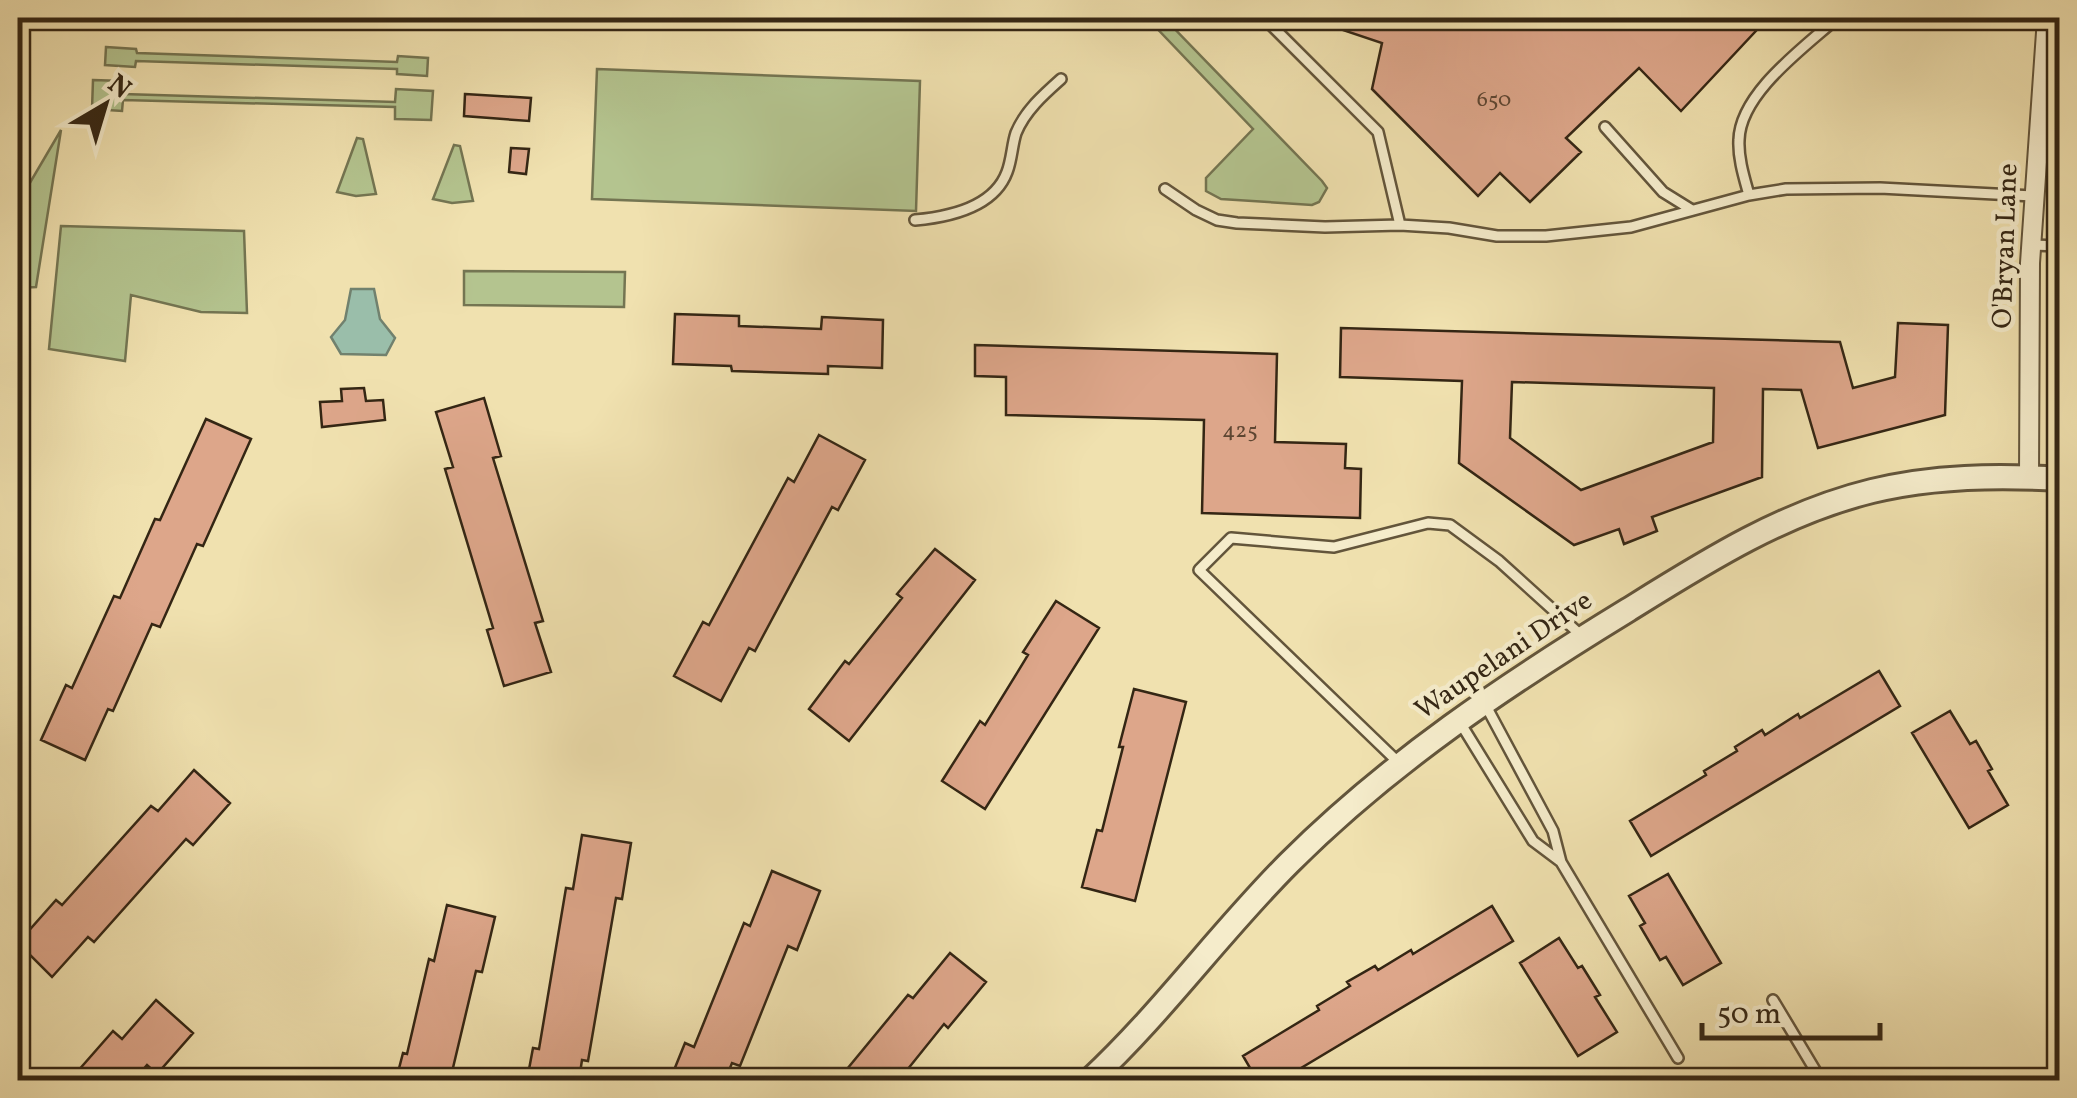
<svg xmlns="http://www.w3.org/2000/svg" width="2077" height="1098" viewBox="0 0 2077 1098" font-family="Vollkorn,serif">
  <style>
    .green { fill: #b4c48f; stroke: #747552; stroke-width: 2.5 }
    .water { fill: #9abeaa; stroke: #71816e; stroke-width: 2.5 }
    .building { fill: #dda68a; stroke: #342614; stroke-width: 2.5; fill-rule: evenodd }
    .lines { fill: none; stroke-linecap: round; stroke-linejoin: round }
    .service-casing { stroke: #63553b; stroke-width: 14 }
    .minor-casing { stroke: #63553b; stroke-width: 22 }
    .tertiary-casing { stroke: #63553b; stroke-width: 28 }
    .service { stroke: #f5eccb; stroke-width: 9 }
    .minor { stroke: #f5eccb; stroke-width: 18 }
    .tertiary { stroke: #f5eccb; stroke-width: 22 }
    .labels { text-anchor: middle; dominant-baseline: central; stroke-width: 9; stroke-linejoin: round; paint-order: stroke }
    .number-label { font-size: 22px; fill: #5e4632 }
    .street-label { font-size: 28px; fill: #342614; stroke: #f5eccb }
  </style>
  <rect width="100%" height="100%" fill="#f0e1af"/>
  <filter id="stains"><feTurbulence type="fractalNoise" baseFrequency=".002" numOctaves="4"/><feColorMatrix values="0 0 0 0 .2 0 0 0 0 .09 0 0 0 0 .02 0 0 0 .5 -.17"/></filter>
  <radialGradient id="worn" r=".72"><stop offset=".6" stop-color="#630" stop-opacity="0"/><stop offset="1" stop-color="#630" stop-opacity=".3"/></radialGradient>
  <path class="green" d="M 438,18 L 775,18 L 775,27 Z
    M 1147,18 L 1164,18 L 1322,181 L 1327,188 L 1319,202 L 1312,205 L 1221,199 L 1206,191 L 1206,178 L 1253,129 Z
    M 106,47 L 136,49 L 137,53 L 397,62 L 398,56 L 428,58 L 427,76 L 397,74 L 397,69 L 136,61 L 135,67 L 105,65 Z
    M 597,69 L 920,81 L 916,211 L 592,199 Z
    M 93,80 L 123,81 L 123,94 L 395,102 L 396,89 L 433,91 L 431,120 L 395,119 L 395,107 L 123,100 L 122,111 L 92,109 Z
    M 61,130 L 36,287 L 18,288 L 18,203 Z
    M 357,138 L 363,139 L 376,194 L 356,196 L 337,192 Z
    M 454,145 L 460,146 L 473,201 L 452,203 L 433,199 Z
    M 61,226 L 244,231 L 247,313 L 201,312 L 131,295 L 125,361 L 49,349 Z
    M 464,271 L 625,272 L 624,307 L 464,305 Z"/>
  <path class="water" d="M 351,289 L 374,289 L 380,319 L 395,338 L 386,355 L 341,354 L 331,337 L 345,320 Z"/>
  <path class="building" d="M 1317,18 L 1768,18 L 1681,111 L 1639,68 L 1566,138 L 1581,152 L 1530,202 L 1500,173 L 1478,196 L 1372,89 L 1382,43 L 1316,21 Z
    M 465,94 L 531,98 L 529,121 L 464,116 Z
    M 511,148 L 529,149 L 526,174 L 509,172 Z
    M 675,314 L 739,316 L 739,326 L 821,329 L 822,317 L 883,320 L 882,368 L 828,366 L 828,374 L 732,371 L 731,366 L 673,364 Z
    M 1898,323 L 1948,325 L 1945,415 L 1818,448 L 1801,390 L 1763,389 L 1762,477 L 1652,517 L 1657,531 L 1624,544 L 1619,529 L 1574,545 L 1459,463 L 1462,381 L 1340,377 L 1341,328 L 1840,342 L 1853,388 L 1895,377 ZM 1512,382 L 1714,388 L 1713,442 L 1581,490 L 1510,438 Z
    M 975,345 L 1277,354 L 1275,442 L 1346,444 L 1345,468 L 1361,469 L 1360,518 L 1202,513 L 1204,420 L 1006,415 L 1006,377 L 975,376 Z
    M 364,388 L 366,401 L 383,400 L 385,420 L 322,427 L 320,402 L 342,401 L 341,389 Z
    M 484,398 L 501,456 L 493,458 L 543,621 L 535,623 L 551,672 L 504,686 L 487,630 L 493,628 L 445,469 L 453,467 L 436,412 Z
    M 206,419 L 251,439 L 203,546 L 197,544 L 160,627 L 152,624 L 113,711 L 108,709 L 85,760 L 41,740 L 66,685 L 72,688 L 114,596 L 120,598 L 155,519 L 160,520 Z
    M 819,435 L 865,460 L 838,510 L 832,507 L 755,651 L 749,648 L 721,701 L 674,676 L 703,622 L 709,625 L 788,478 L 794,482 Z
    M 935,549 L 975,580 L 849,741 L 809,709 L 845,661 L 849,664 L 902,598 L 897,594 Z
    M 1056,601 L 1099,628 L 985,809 L 942,781 L 980,721 L 985,725 L 1028,655 L 1023,652 Z
    M 1879,671 L 1900,706 L 1651,856 L 1630,821 L 1706,775 L 1704,771 L 1737,751 L 1735,747 L 1762,730 L 1765,735 L 1798,714 L 1800,718 Z
    M 1134,689 L 1186,702 L 1135,901 L 1082,887 L 1097,830 L 1102,831 L 1123,747 L 1119,747 Z
    M 1950,711 L 1970,744 L 1976,741 L 1992,769 L 1988,771 L 2008,805 L 1969,828 L 1912,733 Z
    M 194,770 L 230,803 L 193,845 L 186,839 L 94,942 L 88,937 L 52,977 L 18,943 L 56,900 L 62,905 L 151,806 L 158,811 Z
    M 582,835 L 631,843 L 622,899 L 616,898 L 588,1061 L 582,1060 L 579,1080 L 527,1080 L 533,1048 L 539,1049 L 566,888 L 573,889 Z
    M 772,871 L 820,891 L 797,950 L 788,946 L 740,1066 L 732,1063 L 725,1080 L 670,1080 L 685,1043 L 694,1047 L 744,923 L 750,926 Z
    M 1668,874 L 1721,963 L 1683,985 L 1666,957 L 1660,960 L 1640,926 L 1645,923 L 1629,896 Z
    M 447,905 L 495,917 L 482,972 L 476,971 L 452,1072 L 448,1071 L 446,1080 L 396,1080 L 403,1053 L 407,1054 L 429,959 L 434,961 Z
    M 1492,906 L 1513,941 L 1281,1080 L 1257,1080 L 1243,1056 L 1319,1010 L 1317,1006 L 1350,986 L 1347,982 L 1375,966 L 1378,970 L 1411,950 L 1413,954 Z
    M 1559,938 L 1578,968 L 1582,966 L 1600,995 L 1595,997 L 1617,1032 L 1578,1056 L 1520,963 Z
    M 950,953 L 986,982 L 948,1028 L 944,1024 L 899,1080 L 838,1080 L 908,995 L 913,998 Z
    M 156,1000 L 193,1033 L 157,1074 L 147,1065 L 134,1080 L 70,1080 L 113,1031 L 122,1039 Z"/>
  <g class="lines">
    <defs>
      <path id="service" d="M 1264,18 L 1378,132 L 1400,225
        M 1605,127 L 1663,192 L 1692,210
        M 1165,189 L 1196,210 L 1217,220 L 1237,223 L 1325,227 L 1400,225 L 1449,228 L 1497,236 L 1546,236 L 1631,227 L 1749,195 L 1786,189 L 1880,188 L 2033,196
        M 1749,195 C 1744,177 1738,158 1739,140 C 1740,93 1805,47 1837,18
        M 915,220 C 949,217 994,207 1007,172 C 1012,159 1012,145 1016,133 C 1025,111 1043,95 1061,79
        M 2032,245 L 2060,246
        M 1486,706 L 1553,831 L 1561,862 L 1678,1058
        M 1461,724 L 1533,841 L 1561,862
        M 1399,763 L 1199,570 L 1231,538 L 1334,547 L 1428,523 L 1450,525 L 1499,561 L 1583,637
        M 1773,1000 L 1821,1080"/>
      <path id="minor" d="M 2029,477 L 2030,263 L 2047,18"/>
      <path id="tertiary" d="M 1090,1080 C 1162,1013 1220,932 1289,863 C 1390,762 1507,684 1628,610 C 1705,562 1782,513 1872,491 C 1933,476 1996,475 2060,479"/>
    </defs>
    <use href="#service" class="service-casing"/>
    <use href="#minor" class="minor-casing"/>
    <use href="#tertiary" class="tertiary-casing"/>
    <use href="#service" class="service"/>
    <use href="#minor" class="minor"/>
    <use href="#tertiary" class="tertiary"/>
  </g>
  <g class="labels">
    <g class="number-label">
      <text x="1494" y="100">650</text>
      <text x="1240" y="431">425</text>
    </g>
    <g class="street-label">
      <text transform="translate(2006 246) rotate(-88)">O'Bryan Lane</text>
      <text transform="translate(1504 656) rotate(-34)">Waupelani Drive</text>
    </g>
  </g>
  <rect width="2077" height="1098" fill="none" stroke="#f0e1af" stroke-width="60"/>
  <rect x="20" y="20" width="2037" height="1058" fill="none" stroke="#342614" stroke-width="5"/>
  <rect x="30" y="30" width="2017" height="1038" fill="none" stroke="#342614" stroke-width="2.5"/>
  <g transform="translate(105 105) rotate(38)" stroke="#f5eccb" stroke-width="8" paint-order="stroke">
  <path d="M0-8L18 38L0 25L-18 38Z" fill="#342614"/>
  <text y="-15" font-size="28" font-weight="bold" text-anchor="middle" fill="#342614">N</text>
  </g>
  <path d="M1702 1023v15h178v-15" fill="none" stroke="#342614" stroke-width="5"/>
  <text x="1717" y="1023" font-size="30" fill="#342614" stroke="#f5eccb" stroke-width="8" paint-order="stroke">50 m</text>
  <rect width="100%" height="100%" filter="url(#stains)"/>
  <rect width="100%" height="100%" fill="url(#worn)"/>
</svg>
